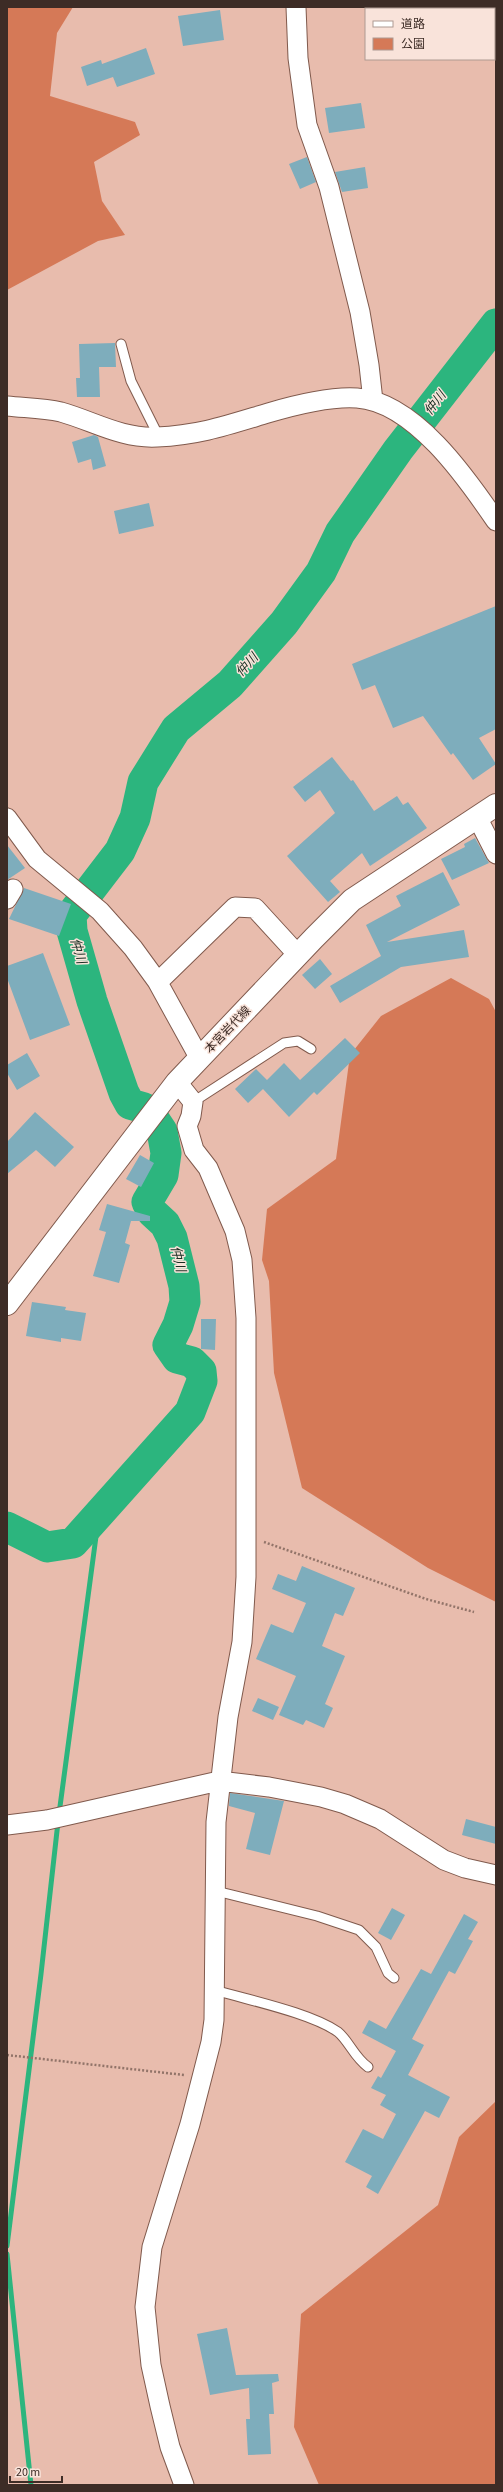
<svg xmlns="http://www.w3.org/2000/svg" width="503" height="2492" viewBox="0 0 503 2492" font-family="'Source Sans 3','Noto Sans JP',sans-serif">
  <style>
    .green { fill: #d57957 }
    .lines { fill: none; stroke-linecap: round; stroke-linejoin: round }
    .stream { stroke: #2cb57e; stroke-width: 5 }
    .river { stroke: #2cb57e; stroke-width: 31 }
    .building { fill: #7eadbc }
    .service-casing { stroke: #805a4d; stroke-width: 11 }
    .minor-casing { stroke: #805a4d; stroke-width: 21 }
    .secondary-casing { stroke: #805a4d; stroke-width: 24 }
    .path { stroke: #927469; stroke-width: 2.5; stroke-dasharray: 2 2; stroke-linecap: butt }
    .service { stroke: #fff; stroke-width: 9 }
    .minor { stroke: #fff; stroke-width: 19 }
    .secondary { stroke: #fff; stroke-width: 22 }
    .labels { text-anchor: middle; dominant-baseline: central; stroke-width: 3; stroke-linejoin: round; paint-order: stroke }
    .street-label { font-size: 12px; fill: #3d2c26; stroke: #f9e3da }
    .water-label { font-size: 13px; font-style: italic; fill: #1a2f24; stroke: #f9e3da }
  </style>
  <rect width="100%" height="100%" fill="#e8bcad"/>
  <path class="green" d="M 7,7 L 73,7 L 57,33 L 50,96 L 135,122 L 140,135 L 94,162 L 102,201 L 125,235 L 98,241 L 7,290 Z
    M 451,978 L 489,999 L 496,1012 L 496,1602 L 428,1568 L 302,1488 L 274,1373 L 269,1281 L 262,1260 L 267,1209 L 336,1159 L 350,1055 L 381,1016 Z
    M 496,2101 L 496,2485 L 319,2485 L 294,2427 L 301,2314 L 438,2205 L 459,2137 Z"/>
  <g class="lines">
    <path class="stream" d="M 59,1814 L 97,1529 L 73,1543
      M 7,2246 L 41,1974 L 58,1822
      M 7,2254 L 31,2485"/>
    <path class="river" d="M 7,1527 L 47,1547 L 73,1543 L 190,1412 L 202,1381 L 201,1371 L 192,1362 L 177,1358 L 168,1345 L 178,1325 L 185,1302 L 184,1286 L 172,1238 L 165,1224 L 152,1212 L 147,1202 L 163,1175 L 166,1153 L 162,1131 L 154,1119 L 144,1108 L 130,1104 L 124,1093 L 92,1001 L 72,931 L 71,915 L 120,851 L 135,818 L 143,782 L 176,729 L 230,684 L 284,623 L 321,572 L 340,533 L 398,450 L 496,324"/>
  </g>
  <path class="building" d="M 220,10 L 224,40 L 183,46 L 178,16 Z
    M 146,48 L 155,74 L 117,87 L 113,77 L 87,86 L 81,67 L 101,60 L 102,64 Z
    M 361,103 L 365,128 L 329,133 L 325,108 Z
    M 307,157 L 316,182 L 300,189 L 289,164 Z
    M 365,167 L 368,188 L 342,192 L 335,172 Z
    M 115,343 L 116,367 L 99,367 L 100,397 L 77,397 L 76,378 L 80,378 L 79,344 Z
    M 94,435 L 98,437 L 106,466 L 93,470 L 91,459 L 78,463 L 72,442 Z
    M 149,503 L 154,526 L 119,534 L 114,511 Z
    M 496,606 L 496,729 L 479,738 L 496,764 L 473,780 L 453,753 L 451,755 L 423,716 L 393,728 L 375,685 L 362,690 L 352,664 Z
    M 332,757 L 351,781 L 353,780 L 374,811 L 397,796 L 403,805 L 408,802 L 427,828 L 370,866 L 362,853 L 330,881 L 340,892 L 328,902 L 287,856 L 335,813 L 320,790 L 305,802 L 293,787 Z
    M 475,838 L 489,863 L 452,880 L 441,859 L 465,847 L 464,844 Z
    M 7,845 L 25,868 L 7,880 Z
    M 443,872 L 460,905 L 387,942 L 464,930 L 469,957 L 401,967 L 340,1003 L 330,986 L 381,956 L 366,925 L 401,906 L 396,896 Z
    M 24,888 L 71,904 L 59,936 L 9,919 Z
    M 43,953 L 70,1025 L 30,1040 L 7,978 L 7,966 Z
    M 320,959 L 332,974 L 315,989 L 302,975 Z
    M 345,1038 L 360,1053 L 317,1095 L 314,1092 L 289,1117 L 263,1089 L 248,1103 L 235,1089 L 256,1069 L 267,1080 L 284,1063 L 300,1080 Z
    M 27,1053 L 40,1076 L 17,1090 L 7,1073 L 7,1065 Z
    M 35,1112 L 74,1147 L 55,1167 L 36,1150 L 7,1174 L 7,1142 Z
    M 140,1155 L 154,1163 L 141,1187 L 126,1179 Z
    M 107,1204 L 150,1216 L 150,1221 L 131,1221 L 125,1243 L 130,1245 L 119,1283 L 93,1276 L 106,1232 L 99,1230 Z
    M 32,1302 L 66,1307 L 65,1310 L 86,1313 L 81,1341 L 61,1338 L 61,1342 L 26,1336 Z
    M 201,1319 L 216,1319 L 215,1350 L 201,1349 Z
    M 302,1566 L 355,1588 L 343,1616 L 335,1613 L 322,1646 L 345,1656 L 325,1704 L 333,1708 L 324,1728 L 306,1720 L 303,1725 L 279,1715 L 296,1676 L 256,1659 L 271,1624 L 293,1633 L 306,1603 L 272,1589 L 278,1574 L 296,1581 Z
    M 258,1698 L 279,1707 L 273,1720 L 252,1711 Z
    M 230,1793 L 284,1801 L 270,1855 L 246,1849 L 255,1813 L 229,1806 Z
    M 466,1819 L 496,1827 L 496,1844 L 462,1835 Z
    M 392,1908 L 405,1915 L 391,1940 L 378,1933 Z
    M 464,1914 L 478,1922 L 468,1939 L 473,1941 L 455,1974 L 449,1971 L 412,2039 L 424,2045 L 408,2075 L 450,2097 L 439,2118 L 425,2111 L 378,2194 L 366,2187 L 372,2176 L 345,2162 L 363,2129 L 383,2139 L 396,2114 L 380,2105 L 386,2095 L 371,2088 L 378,2076 L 381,2078 L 396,2051 L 362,2033 L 369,2020 L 386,2029 L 421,1969 L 431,1974 Z
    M 227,2328 L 236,2375 L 278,2374 L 279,2381 L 272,2383 L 274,2414 L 269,2414 L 271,2454 L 248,2455 L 246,2419 L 250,2419 L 249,2388 L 210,2395 L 197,2334 Z"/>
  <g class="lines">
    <defs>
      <path id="service" d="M 121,344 L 131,381 L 159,437
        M 193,1102 L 284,1043 L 298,1041 L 311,1049
        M 216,1891 L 317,1916 L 359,1930 L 376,1947 L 388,1973 L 394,1978
        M 215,1990 C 248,2000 311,2013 338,2032 C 349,2041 354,2057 368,2067"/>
      <path id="minor" d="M 296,7 L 298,58 L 307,125 L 329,187 L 360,312 L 369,365 L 373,401
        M 7,406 C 25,408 43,408 61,412 C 93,421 122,439 157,437 C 200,435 228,425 268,413 C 295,405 329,396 357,398 C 414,402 466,477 496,521
        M 477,817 L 496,854
        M 7,818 L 37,859 L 100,911 L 133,948 L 157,981 L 200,1059
        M 7,899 L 13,889
        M 158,982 L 235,907 L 255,908 L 298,955
        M 177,1082 L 193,1102 L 191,1116 L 187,1126 L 194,1150 L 208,1168 L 235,1231 L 242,1260 L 246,1318 L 246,1577 L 242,1642 L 228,1717 L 216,1822 L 214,2020 L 211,2042 L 190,2124 L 152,2247 L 145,2307 L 151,2365 L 160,2406 L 170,2447 L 184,2485
        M 7,1825 L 47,1820 L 219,1781 L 269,1787 L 321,1797 L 345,1804 L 380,1819 L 444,1860 L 465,1868 L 496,1875"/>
      <path id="secondary" d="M 7,1304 L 177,1082 L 314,938 L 352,900 L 496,805"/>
    </defs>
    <use href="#service" class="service-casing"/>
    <use href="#minor" class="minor-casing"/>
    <use href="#secondary" class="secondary-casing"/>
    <path class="path" d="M 264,1542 L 426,1599 L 474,1612
      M 7,2055 L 184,2075"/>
    <use href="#service" class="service"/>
    <use href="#minor" class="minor"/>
    <use href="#secondary" class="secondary"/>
  </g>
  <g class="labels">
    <g class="street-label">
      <text transform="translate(228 1030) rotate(-46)">本宮岩代線</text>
    </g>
    <g class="water-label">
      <text transform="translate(435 403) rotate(-52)">仲川</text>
      <text transform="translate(247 665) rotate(-48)">仲川</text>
      <text transform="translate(78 951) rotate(74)">仲川</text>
      <text transform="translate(178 1259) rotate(76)">仲川</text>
    </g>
  </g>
  <rect width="503" height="2492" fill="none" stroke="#3d2c26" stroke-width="16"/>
  <rect x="365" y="8" width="130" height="52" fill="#f9e3da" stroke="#ae9a92"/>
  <rect x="373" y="21" width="20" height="6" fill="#ffffff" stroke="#ae9a92"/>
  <text x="401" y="28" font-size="12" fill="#3d2c26">道路</text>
  <rect x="373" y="38" width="20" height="12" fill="#d57957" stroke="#ae9a92"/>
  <text x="401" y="48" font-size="12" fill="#3d2c26">公園</text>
  <path d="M10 2476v6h52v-6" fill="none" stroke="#3d2c26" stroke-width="2"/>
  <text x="16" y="2476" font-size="12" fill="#3d2c26" stroke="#f9e3da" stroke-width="3" paint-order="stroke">20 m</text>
</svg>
